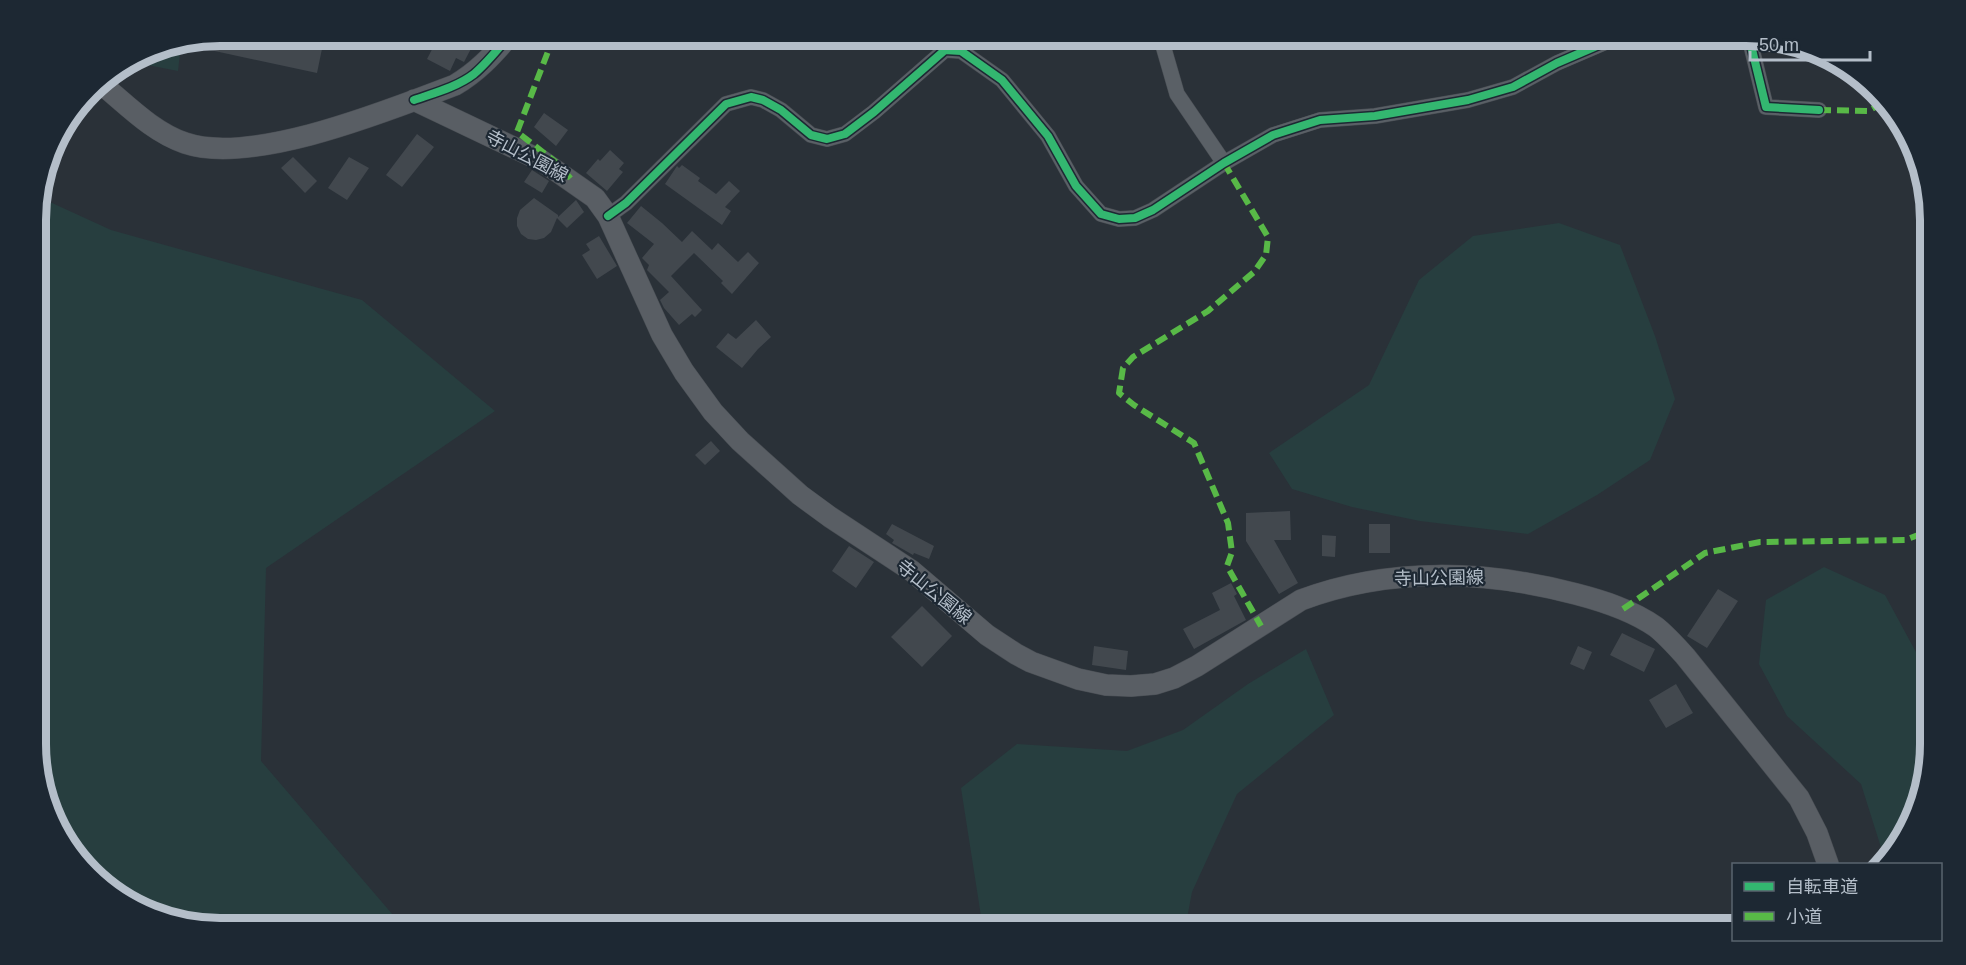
<svg xmlns="http://www.w3.org/2000/svg" width="1966" height="965" viewBox="0 0 1966 965" font-family="Helvetica,'Noto Sans JP',sans-serif">
  <style>
    .green { fill: #273e3f }
    .building { fill: #42484e }
    .lines { fill: none; stroke-linecap: round; stroke-linejoin: round }
    .street-casing { stroke: #484d53; stroke-width: 16 }
    .secondary-casing { stroke: #484d53; stroke-width: 22 }
    .street { stroke: #5a6066; stroke-width: 15 }
    .secondary { stroke: #595e64; stroke-width: 21 }
    .quiet { stroke: #58b947; stroke-width: 6; stroke-dasharray: 12 6; stroke-linecap: butt }
    .cycleway-casing { stroke: #1d2833; stroke-width: 11 }
    .cycleway { stroke: #33b770; stroke-width: 8 }
    .labels { text-anchor: middle; dominant-baseline: central; stroke-width: 4.5; stroke-linejoin: round; paint-order: stroke }
    .street-label { font-size: 18px; fill: #b4bec9; stroke: #1d2833 }
    .rim { fill: none; stroke: #b4bec9; stroke-width: 8 }
  </style>
  <rect width="100%" height="100%" fill="#2a3138"/>
  <path class="green" d="M 181,44 L 178,71 L 132,62 L 150,50 Z
    M 39,197 L 111,230 L 362,300 L 495,411 L 266,568 L 261,761 L 405,929 L 221,929 L 139,910 L 74,856 L 38,769 L 36,208 Z
    M 1559,223 L 1620,245 L 1655,336 L 1675,399 L 1650,460 L 1597,495 L 1528,534 L 1420,521 L 1352,507 L 1292,489 L 1269,453 L 1369,385 L 1419,280 L 1473,236 Z
    M 1824,567 L 1885,595 L 1930,678 L 1930,744 L 1911,826 L 1884,857 L 1861,784 L 1787,716 L 1759,664 L 1766,600 Z
    M 1306,649 L 1334,715 L 1237,794 L 1192,892 L 1185,929 L 983,929 L 961,788 L 1017,744 L 1127,751 L 1183,730 L 1248,684 Z"/>
  <path class="building" d="M 221,36 L 306,36 L 305,40 L 323,44 L 317,73 L 210,50 L 212,38 Z
    M 439,36 L 465,36 L 475,41 L 464,62 L 456,58 L 450,71 L 427,59 Z
    M 544,113 L 568,130 L 556,146 L 534,127 Z
    M 417,134 L 434,147 L 402,187 L 386,175 Z
    M 610,150 L 624,163 L 619,169 L 623,172 L 607,191 L 586,173 L 598,159 L 600,161 Z
    M 293,157 L 317,181 L 305,193 L 281,168 Z
    M 349,157 L 369,168 L 347,200 L 328,188 Z
    M 682,165 L 700,178 L 698,181 L 716,194 L 729,181 L 740,191 L 725,207 L 731,211 L 722,225 L 665,184 L 677,166 L 679,168 Z
    M 532,170 L 549,181 L 542,193 L 524,182 Z
    M 534,198 L 558,215 L 558,217 L 576,200 L 584,212 L 567,228 L 557,218 L 551,232 L 544,238 L 536,240 L 528,239 L 521,234 L 517,226 L 517,218 L 520,210 Z
    M 641,206 L 662,223 L 682,242 L 692,231 L 712,250 L 718,243 L 738,262 L 748,252 L 759,263 L 732,294 L 721,283 L 723,281 L 694,253 L 671,276 L 702,310 L 695,317 L 692,314 L 679,325 L 664,308 L 660,300 L 669,292 L 647,270 L 649,265 L 642,258 L 654,244 L 627,223 Z
    M 599,236 L 617,266 L 597,279 L 582,255 L 590,250 L 586,244 Z
    M 756,320 L 771,337 L 758,349 L 742,368 L 716,347 L 728,333 L 736,339 Z
    M 711,441 L 720,451 L 705,465 L 695,455 Z
    M 1290,511 L 1291,540 L 1274,540 L 1298,583 L 1279,594 L 1246,541 L 1246,513 Z
    M 892,524 L 934,546 L 929,559 L 914,553 L 913,555 L 892,543 L 894,540 L 886,534 Z
    M 1369,524 L 1390,524 L 1390,553 L 1369,553 Z
    M 1322,535 L 1336,536 L 1335,557 L 1322,556 Z
    M 849,546 L 874,562 L 856,588 L 832,571 Z
    M 1231,583 L 1237,594 L 1234,596 L 1246,620 L 1194,649 L 1183,629 L 1220,610 L 1212,593 Z
    M 1718,589 L 1738,601 L 1707,648 L 1687,636 Z
    M 922,606 L 952,636 L 922,667 L 891,637 Z
    M 1622,633 L 1655,649 L 1644,672 L 1610,655 Z
    M 1094,646 L 1128,651 L 1126,670 L 1092,665 Z
    M 1578,646 L 1592,652 L 1584,670 L 1570,664 Z
    M 1676,684 L 1693,713 L 1666,728 L 1649,700 Z"/>
  <g class="lines">
    <defs>
      <path id="street" d="M 1164,36 L 1164,49 L 1177,94 L 1224,163
        M 1749,37 L 1766,107 L 1819,110
        M 608,216 L 626,203 L 726,104 L 751,97 L 763,100 L 781,110 L 811,135 L 827,139 L 845,134 L 874,112 L 945,50 L 961,51 L 1002,80 L 1048,136 L 1076,186 L 1101,214 L 1119,219 L 1135,218 L 1153,210 L 1224,163 L 1273,135 L 1320,120 L 1375,116 L 1468,100 L 1513,87 L 1557,63 L 1620,36"/>
      <path id="secondary" d="M 99,82 C 125,103 152,132 185,143 C 252,166 389,110 455,85 C 477,72 492,56 509,36
        M 414,100 L 542,161 L 595,198 L 608,216 L 662,335 L 684,372 L 713,412 L 740,441 L 800,495 L 830,517 L 912,571 L 987,635 L 1016,654 L 1031,662 L 1078,679 L 1106,685 L 1131,686 L 1155,684 L 1174,678 L 1197,666 L 1301,600 C 1389,567 1485,570 1576,594 C 1603,601 1632,610 1656,627 C 1666,635 1676,646 1685,656 L 1799,798 L 1817,833 L 1828,864"/>
    </defs>
    <use href="#street" class="street-casing"/>
    <use href="#secondary" class="secondary-casing"/>
    <use href="#street" class="street"/>
    <use href="#secondary" class="secondary"/>
    <path class="quiet" d="M 554,36 L 517,132 L 557,163 L 572,180
      M 1819,110 L 1868,111 L 1882,103
      M 1224,163 L 1268,237 L 1266,255 L 1254,272 L 1208,311 L 1133,357 L 1123,368 L 1119,393 L 1134,405 L 1194,443 L 1228,523 L 1232,552 L 1227,566 L 1261,626
      M 1623,609 L 1705,553 L 1760,542 L 1905,540 L 1929,531"/>
    <defs>
      <path id="cycleway" d="M 1749,37 L 1766,107 L 1819,110
        M 414,100 C 434,93 457,87 474,74 C 487,63 498,49 509,36
        M 608,216 L 626,203 L 726,104 L 751,97 L 763,100 L 781,110 L 811,135 L 827,139 L 845,134 L 874,112 L 945,50 L 961,51 L 1002,80 L 1048,136 L 1076,186 L 1101,214 L 1119,219 L 1135,218 L 1153,210 L 1224,163 L 1273,135 L 1320,120 L 1375,116 L 1468,100 L 1513,87 L 1557,63 L 1620,36"/>
    </defs>
    <use href="#cycleway" class="cycleway-casing"/>
    <use href="#cycleway" class="cycleway"/>
  </g>
  <g class="labels">
    <g class="street-label">
      <text transform="translate(527 156) rotate(28)">寺山公園線</text>
      <text transform="translate(1439 578) rotate(-1)">寺山公園線</text>
      <text transform="translate(934 592) rotate(39)">寺山公園線</text>
    </g>
  </g>
  <path d="M0 0H1966V965H0ZM220 46H1746A174 174 0 0 1 1920 220V744A174 174 0 0 1 1746 918H220A174 174 0 0 1 46 744V220A174 174 0 0 1 220 46Z" fill="#1d2833" fill-rule="evenodd"/>
  <path class="rim" d="M220 46H1746A174 174 0 0 1 1920 220V744A174 174 0 0 1 1746 918H220A174 174 0 0 1 46 744V220A174 174 0 0 1 220 46Z"/>
  <rect x="1732" y="863" width="210" height="78" fill="#1d2833" stroke="#59646f" stroke-width="1.5"/>
  <rect x="1744" y="882" width="30" height="9" fill="#33b770" stroke="#59646f" stroke-width="1.5"/>
  <text x="1786" y="893" font-size="18" fill="#b4bec9">自転車道</text>
  <rect x="1744" y="912" width="30" height="9" fill="#58b947" stroke="#59646f" stroke-width="1.5"/>
  <text x="1786" y="923" font-size="18" fill="#b4bec9">小道</text>
  <path d="M1750 51v9h120v-9" fill="none" stroke="#b4bec9" stroke-width="3"/>
  <text x="1759" y="51" font-size="18" fill="#b4bec9" stroke="#1d2833" stroke-width="4.5" paint-order="stroke">50 m</text>
</svg>
